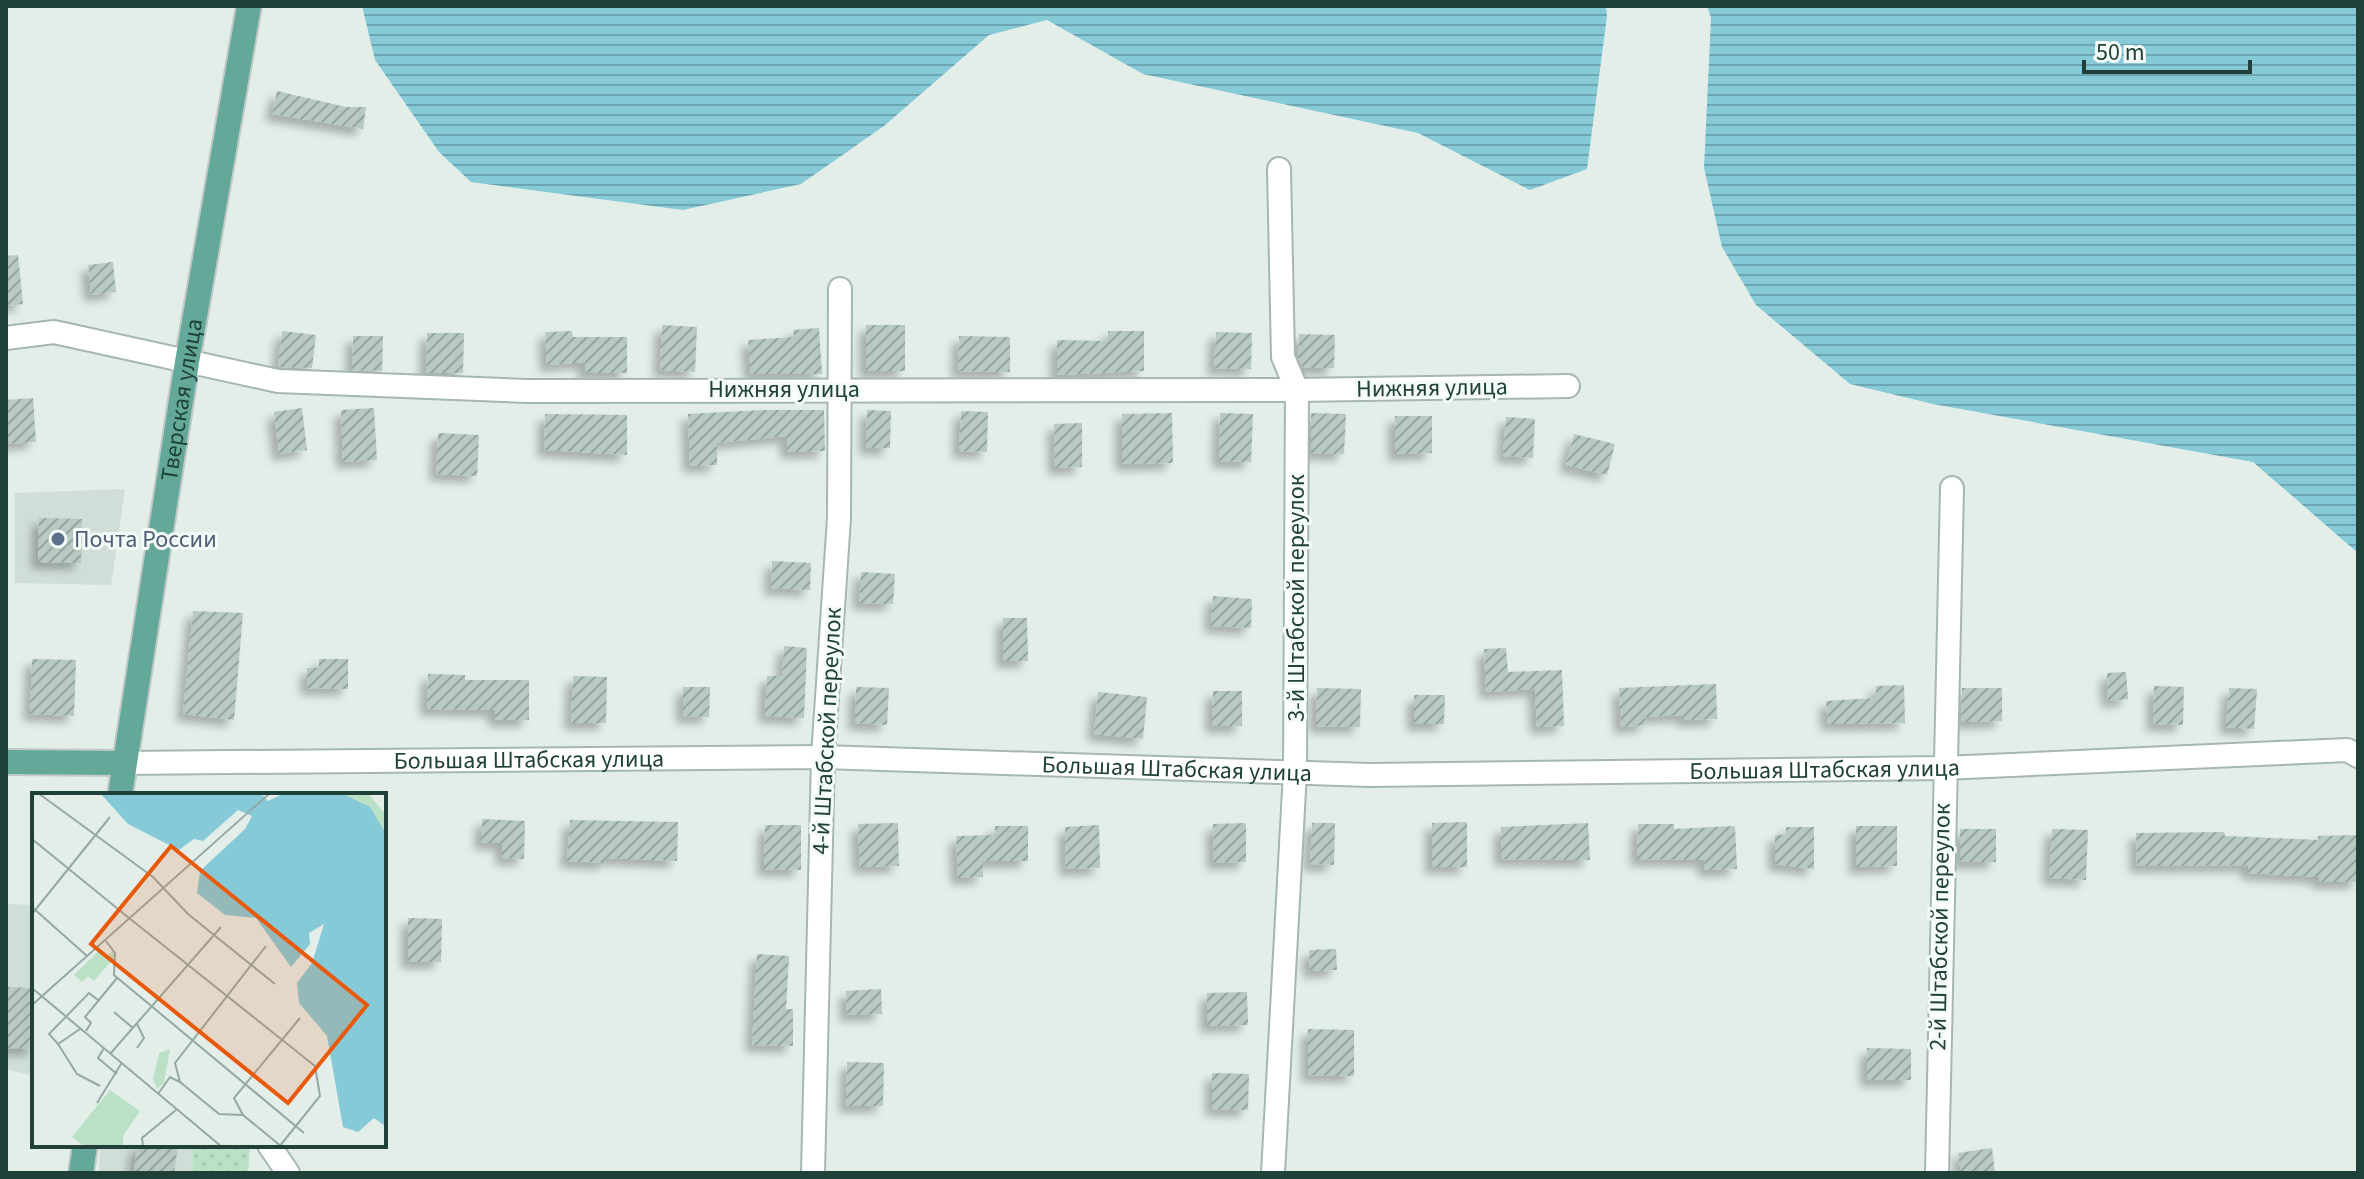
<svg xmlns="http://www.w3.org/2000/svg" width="2364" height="1179" viewBox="0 0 2364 1179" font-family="'Source Sans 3',sans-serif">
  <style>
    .built { fill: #d1ded8 }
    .park { fill: url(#park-dots) }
    .water { fill: url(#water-rules) }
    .building { fill: url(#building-hatch); filter: url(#shadow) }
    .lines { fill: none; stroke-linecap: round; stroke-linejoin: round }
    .minor-casing { stroke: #a5b7b1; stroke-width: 26 }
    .major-casing { stroke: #c1cac8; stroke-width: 28 }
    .minor { stroke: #fff; stroke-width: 22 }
    .major { stroke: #63a898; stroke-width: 24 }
    .service-dot { fill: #5c6f8a; stroke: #f4faf7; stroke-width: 3 }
    .labels { text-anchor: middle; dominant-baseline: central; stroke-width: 6; stroke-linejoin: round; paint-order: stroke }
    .street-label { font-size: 24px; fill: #204139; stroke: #f4faf7 }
    .service-label { font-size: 24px; fill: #4e5e75; stroke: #f4faf7; text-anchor: start }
    .inset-road { fill: none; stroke: #95a9a3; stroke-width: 2 }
    .view { fill: #e8590c; fill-opacity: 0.15; stroke: #e8590c; stroke-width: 4 }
    .inset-edge { fill: none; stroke: #204139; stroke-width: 4 }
  </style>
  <defs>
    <pattern id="park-dots" width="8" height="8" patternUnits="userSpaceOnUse" patternTransform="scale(2)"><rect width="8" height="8" fill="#bae1c5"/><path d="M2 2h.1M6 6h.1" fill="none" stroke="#a0c2aa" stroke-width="1.8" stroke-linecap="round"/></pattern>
    <pattern id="water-rules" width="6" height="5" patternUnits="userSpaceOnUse" patternTransform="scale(2)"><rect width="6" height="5" fill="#86cad8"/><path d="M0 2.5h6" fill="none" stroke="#6da6b0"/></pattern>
    <pattern id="building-hatch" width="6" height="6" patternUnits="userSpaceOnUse" patternTransform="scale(2)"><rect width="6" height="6" fill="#b8c9c2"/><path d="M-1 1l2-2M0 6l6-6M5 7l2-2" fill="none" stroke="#95a59f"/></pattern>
    <filter id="shadow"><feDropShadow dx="-7" dy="7" stdDeviation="4" flood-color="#0004"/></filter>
  </defs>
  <rect width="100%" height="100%" fill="#e3eee9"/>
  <path class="built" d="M 125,489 L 111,585 L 15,583 L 15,493 Z
    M 6,904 L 34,905 L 34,1076 L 6,1069 Z
    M 100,1145 L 193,1145 L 192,1173 L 99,1173 Z"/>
  <path class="park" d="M 193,1145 L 250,1145 L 248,1173 L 192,1173 Z"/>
  <path class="water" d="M 362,6 L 1606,6 L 1607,16 L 1587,169 L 1530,190 L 1418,133 L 1143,74 L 1047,20 L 989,35 L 884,126 L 801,184 L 683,210 L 471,182 L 439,152 L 375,60 Z
    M 1707,6 L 2358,6 L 2358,553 L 2253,462 L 1933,404 L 1850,384 L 1756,305 L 1722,247 L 1704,168 L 1711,18 Z"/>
  <path class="building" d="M 277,91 L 346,107 L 366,107 L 363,129 L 272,114 Z
    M 18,255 L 23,304 L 6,306 L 6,256 Z
    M 113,262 L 116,292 L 91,295 L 88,265 Z
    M 662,325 L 697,327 L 695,372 L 660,370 Z
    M 866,325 L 905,325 L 905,371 L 866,371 Z
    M 819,328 L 822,374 L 751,374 L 748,340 L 794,337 L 793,330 Z
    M 282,331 L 316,335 L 312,368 L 278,367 Z
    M 572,331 L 573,337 L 627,337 L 627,373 L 585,373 L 585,362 L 547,365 L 545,332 Z
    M 1108,331 L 1144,331 L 1144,371 L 1057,375 L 1057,340 L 1108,341 Z
    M 1216,332 L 1252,333 L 1251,369 L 1214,368 Z
    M 427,333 L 464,333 L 463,373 L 426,373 Z
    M 1299,334 L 1335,335 L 1334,368 L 1303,368 L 1298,358 Z
    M 353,336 L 383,336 L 382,371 L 352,370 Z
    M 959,336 L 1010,337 L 1010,372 L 958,371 Z
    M 33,398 L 36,442 L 6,444 L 6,400 Z
    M 302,408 L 307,450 L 279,454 L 274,412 Z
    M 374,408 L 377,460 L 343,462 L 341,410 Z
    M 763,410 L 824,410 L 825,451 L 787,452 L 787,436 L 717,443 L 717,465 L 690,466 L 688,414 Z
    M 867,410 L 891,411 L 890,448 L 866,448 Z
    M 961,411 L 988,412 L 987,452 L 959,451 Z
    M 1172,413 L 1173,463 L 1122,464 L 1122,414 Z
    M 1220,413 L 1253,414 L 1251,462 L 1219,461 Z
    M 1311,413 L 1346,414 L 1344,454 L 1311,453 Z
    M 545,414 L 627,415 L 627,455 L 544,450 Z
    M 1395,416 L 1432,416 L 1432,453 L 1395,454 Z
    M 1506,417 L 1535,419 L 1533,458 L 1503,456 Z
    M 1082,423 L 1082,467 L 1055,468 L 1054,424 Z
    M 438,433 L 479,435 L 477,476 L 436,474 Z
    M 1574,434 L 1615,444 L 1607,475 L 1566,465 Z
    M 39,518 L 82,519 L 81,563 L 38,562 Z
    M 772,561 L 811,563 L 810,590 L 771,588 Z
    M 861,572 L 895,574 L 893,604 L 859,603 Z
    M 1213,596 L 1252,599 L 1251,628 L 1211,626 Z
    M 193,611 L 243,613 L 234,720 L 183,714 Z
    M 1003,618 L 1027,618 L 1028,661 L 1003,661 Z
    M 784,646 L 807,648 L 804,718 L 765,716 L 767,676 L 782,676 Z
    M 1506,648 L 1508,672 L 1562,670 L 1564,726 L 1537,727 L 1535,689 L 1486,692 L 1484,649 Z
    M 32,659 L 76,660 L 74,716 L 30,714 Z
    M 319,659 L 348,659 L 348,689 L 307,688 L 307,668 L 319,668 Z
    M 2126,672 L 2128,699 L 2108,701 L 2107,673 Z
    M 428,674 L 465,675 L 465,680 L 529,680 L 529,720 L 495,720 L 495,710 L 427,709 Z
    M 573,676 L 607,677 L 606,723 L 571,723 Z
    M 1716,684 L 1717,719 L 1684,720 L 1684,715 L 1645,717 L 1646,725 L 1621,727 L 1619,688 Z
    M 1904,685 L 1905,723 L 1828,724 L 1826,701 L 1876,698 L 1876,686 Z
    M 2154,686 L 2184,687 L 2183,725 L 2153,724 Z
    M 683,687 L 710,687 L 709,717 L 683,716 Z
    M 856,687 L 889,688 L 887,725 L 855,723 Z
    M 1317,688 L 1361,689 L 1360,727 L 1316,726 Z
    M 1962,688 L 2002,688 L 2002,721 L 1961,722 Z
    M 2229,688 L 2257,689 L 2254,729 L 2226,727 Z
    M 1213,691 L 1242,691 L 1242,726 L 1212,726 Z
    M 1098,692 L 1147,697 L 1143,739 L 1094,734 Z
    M 1414,695 L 1445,695 L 1444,724 L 1414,724 Z
    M 482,819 L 525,821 L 524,859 L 502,858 L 502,843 L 481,843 Z
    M 570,820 L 678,822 L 677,861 L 606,858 L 606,863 L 567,861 Z
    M 1467,822 L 1467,867 L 1432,867 L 1432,823 Z
    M 898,823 L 899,866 L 860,867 L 858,824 Z
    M 1246,823 L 1246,862 L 1214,863 L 1213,824 Z
    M 1312,823 L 1335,823 L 1334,865 L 1310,864 Z
    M 1588,823 L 1590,860 L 1501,859 L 1501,827 Z
    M 1638,824 L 1674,824 L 1674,829 L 1735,826 L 1737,869 L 1705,870 L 1704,860 L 1637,859 Z
    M 765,825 L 801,825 L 801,870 L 764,869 Z
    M 1099,825 L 1100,868 L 1066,869 L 1065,827 Z
    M 995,826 L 1028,826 L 1028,861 L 983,861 L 983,877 L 958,878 L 956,836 L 995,835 Z
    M 1856,826 L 1897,826 L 1897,866 L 1856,867 Z
    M 1786,827 L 1814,827 L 1814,869 L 1775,864 L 1775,835 L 1786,835 Z
    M 1960,829 L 1996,829 L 1996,862 L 1960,862 Z
    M 2052,829 L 2088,830 L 2086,880 L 2049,878 Z
    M 2224,832 L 2225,836 L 2318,840 L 2318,836 L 2358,835 L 2358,882 L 2319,882 L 2319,877 L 2248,873 L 2248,865 L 2137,866 L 2136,833 Z
    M 408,918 L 442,919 L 441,962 L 408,962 Z
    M 1336,949 L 1337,970 L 1310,971 L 1309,950 Z
    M 757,954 L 789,956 L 786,1009 L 793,1009 L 793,1046 L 752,1045 Z
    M 6,987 L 34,988 L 34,1049 L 6,1048 Z
    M 881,989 L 882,1014 L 847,1015 L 846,991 Z
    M 1247,992 L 1248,1025 L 1207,1026 L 1207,993 Z
    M 1308,1029 L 1354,1030 L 1354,1076 L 1308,1075 Z
    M 1867,1048 L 1911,1049 L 1911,1080 L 1867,1080 Z
    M 847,1062 L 884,1063 L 883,1106 L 846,1106 Z
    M 1212,1073 L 1249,1074 L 1248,1110 L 1212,1109 Z
    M 137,1145 L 178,1145 L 174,1173 L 134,1172 Z
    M 1992,1148 L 1995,1173 L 1961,1173 L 1958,1153 Z"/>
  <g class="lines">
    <defs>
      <g id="minor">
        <path d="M 6,338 L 54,332 L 278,381 L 526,391 L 1297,390 L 1568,386"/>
        <path id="s1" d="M 123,763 L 823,757 L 1370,775 L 1943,768 L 2347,750 L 2358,756"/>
        <path d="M 269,1145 L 288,1173"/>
        <path d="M 813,1173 L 823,757 L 839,518 L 840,289"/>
        <path d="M 1273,1173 L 1295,772 L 1297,390 L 1283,357 L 1279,169"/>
        <path d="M 1937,1173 L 1952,488"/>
      </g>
      <g id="major">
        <path d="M 6,762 L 123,763"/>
        <path id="s2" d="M 120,795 L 187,362 L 249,6"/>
        <path d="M 81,1173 L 85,1145"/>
      </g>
    </defs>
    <use href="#minor" class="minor-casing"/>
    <use href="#major" class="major-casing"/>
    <use href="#minor" class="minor"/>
    <use href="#major" class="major"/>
  </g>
  <circle class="service-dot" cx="58" cy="539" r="8"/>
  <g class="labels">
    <g class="street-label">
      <text transform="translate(1432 388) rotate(-1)">Нижняя улица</text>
      <text x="784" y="389">Нижняя улица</text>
      <text stroke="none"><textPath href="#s2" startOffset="400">Тверская улица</textPath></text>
      <text transform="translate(1296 598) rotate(-90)">3-й Штабской переулок</text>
      <text transform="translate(827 731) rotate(-87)">4-й Штабской переулок</text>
      <text stroke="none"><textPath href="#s1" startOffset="406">Большая Штабская улица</textPath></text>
      <text stroke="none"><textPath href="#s1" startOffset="1054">Большая Штабская улица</textPath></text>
      <text stroke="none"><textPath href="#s1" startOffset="1702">Большая Штабская улица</textPath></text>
      <text transform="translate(1940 927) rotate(-89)">2-й Штабской переулок</text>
    </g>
    <g class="service-label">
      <text x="74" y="539">Почта России</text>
    </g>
  </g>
  <g transform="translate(32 793)">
    <rect width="354" height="354" fill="#e3eee9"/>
    <path d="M 78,297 L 108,318 L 91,343 L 91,354 L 53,354 L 40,344 Z" fill="#bae1c5"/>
    <path d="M 309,0 L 336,0 L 354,22 L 354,41 ZM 138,256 L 132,290 L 125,296 L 121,286 L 127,260 Z" fill="#bae1c5"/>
    <path d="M 81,157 L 83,164 L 62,188 L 56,183 L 50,189 L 42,182 L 67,158 L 74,164 Z" fill="#bae1c5"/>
    <path d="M 68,0 L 228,0 L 236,8 L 253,0 L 309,0 L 338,14 L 354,41 L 353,333 L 342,325 L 326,339 L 311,334 L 295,243 L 267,210 L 265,190 L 280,170 L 292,131 L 277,140 L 278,151 L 259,174 L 224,125 L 193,122 L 165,100 L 168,78 L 213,36 L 220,23 L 206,17 L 171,48 L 162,46 L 147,57 L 96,31 Z" fill="#86cad8"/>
    <path class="inset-road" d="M 6,0 L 121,84 L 156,121 L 243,191M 0,46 L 97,125M 0,114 L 55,163M 0,121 L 78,24M 97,125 L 283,273 L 288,303 L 247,354M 74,148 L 83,160 L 82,182 L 272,340M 0,195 L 190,354M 0,212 L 238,0M 82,219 L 101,235M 48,236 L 26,251 L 17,241 L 57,200 L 66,207M 54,238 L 59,230 L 53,224 L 85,185M 26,251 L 45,281 L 68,293M 72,255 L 66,265 L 85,281M 105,255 L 112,245 L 105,231M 78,261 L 189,134M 126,301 L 138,284 L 148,289M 65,310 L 89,271M 211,322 L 187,321 L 148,289 L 143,270 L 234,153M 111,354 L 110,345 L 144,317M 250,354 L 211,322 L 202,305 L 268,225"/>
    <path class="view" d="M 139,53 L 335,212 L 256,310 L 59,151 Z"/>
    <rect width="354" height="354" class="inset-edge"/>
  </g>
  <rect width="2364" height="1179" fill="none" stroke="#204139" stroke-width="16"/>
  <path d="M2084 60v12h166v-12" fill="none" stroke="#204139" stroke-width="4"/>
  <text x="2096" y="60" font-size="24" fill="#204139" stroke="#f4faf7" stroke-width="6" paint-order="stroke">50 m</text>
</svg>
